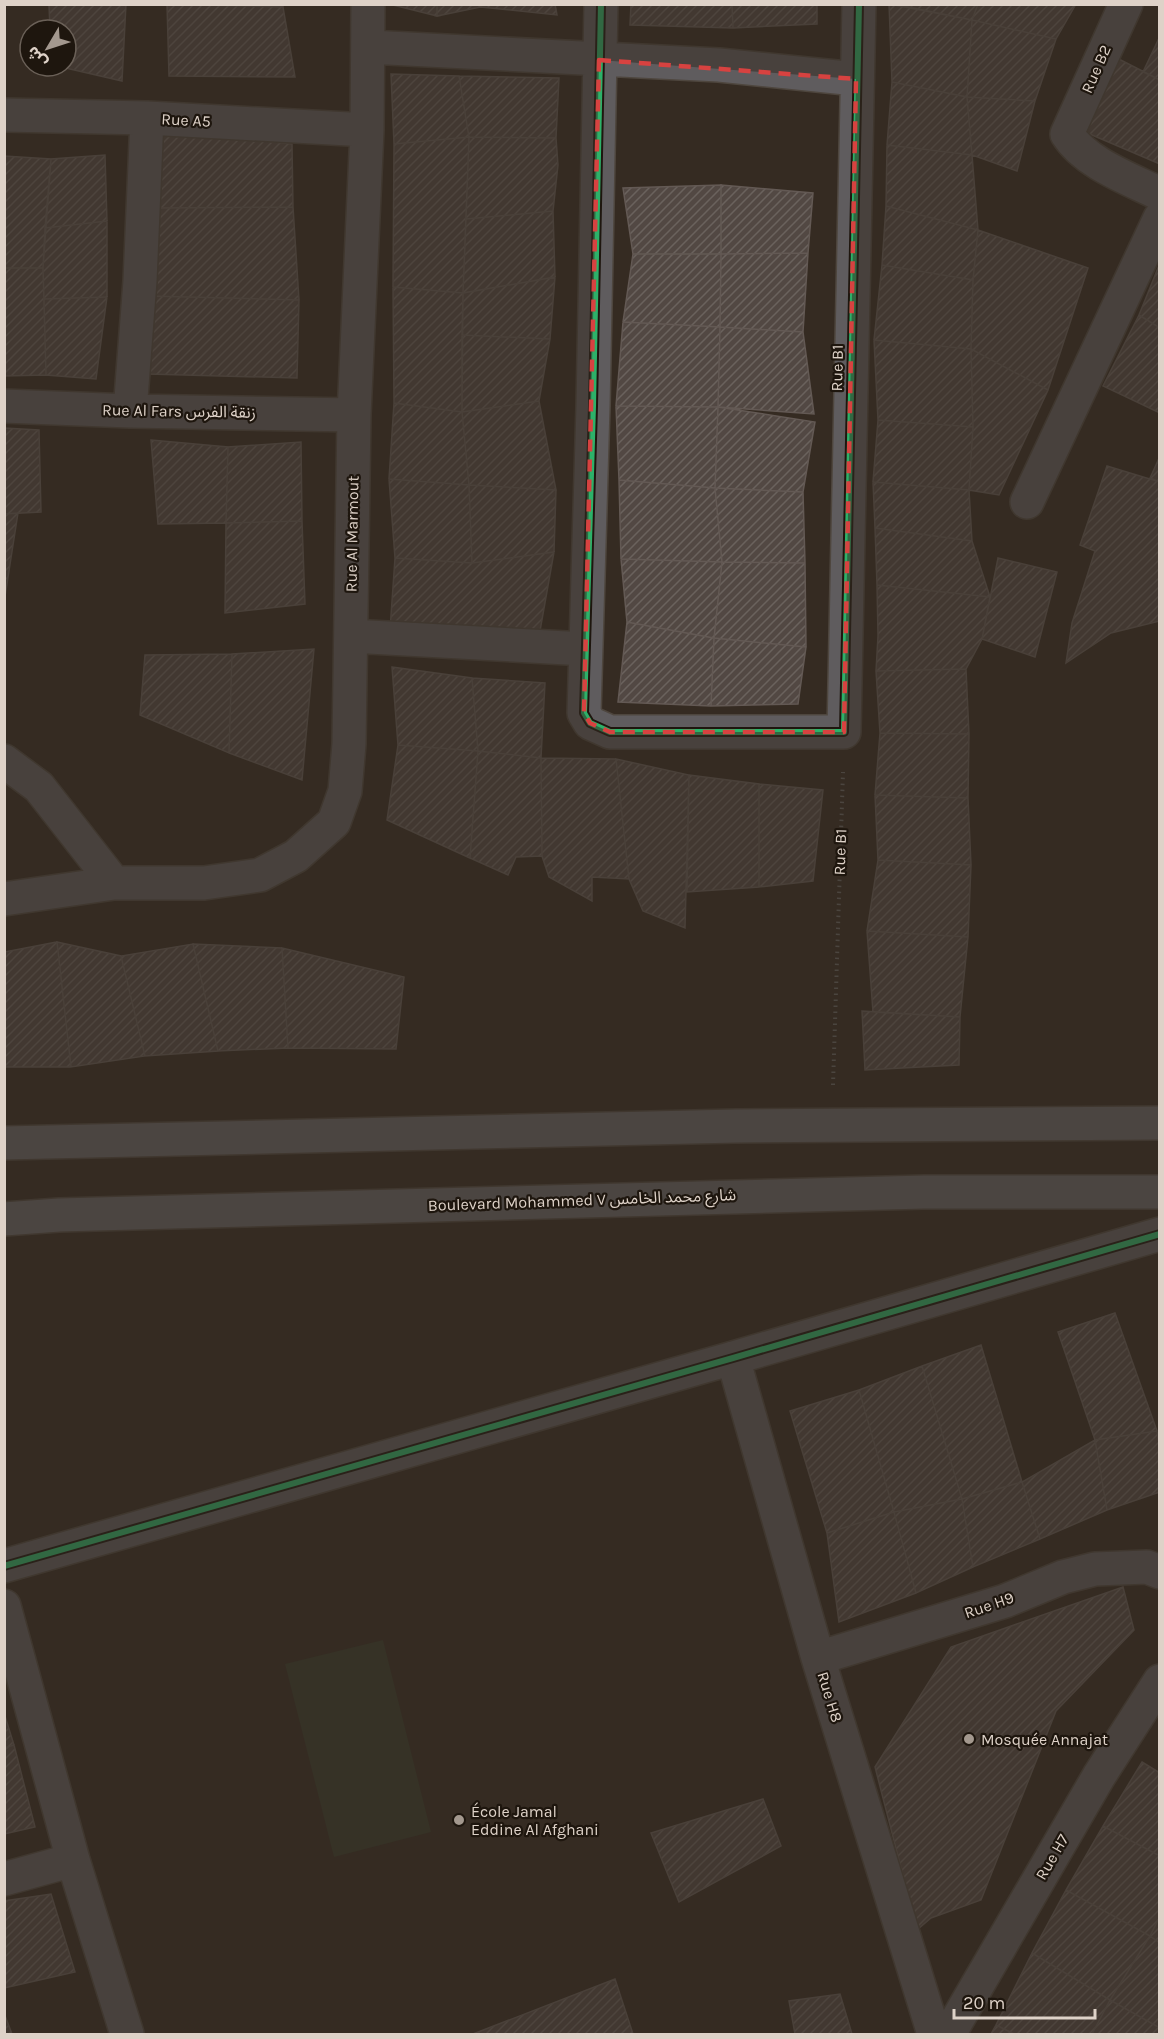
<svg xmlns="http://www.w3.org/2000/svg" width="1164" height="2039" viewBox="0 0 1164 2039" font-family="Karla,'Noto Sans Arabic',sans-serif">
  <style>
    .garden { fill: #383a2b }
    .building { fill: url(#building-hatch); stroke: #635954; stroke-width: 1.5 }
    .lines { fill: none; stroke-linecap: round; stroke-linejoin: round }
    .minor-casing { stroke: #4e463e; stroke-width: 36 }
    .major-casing { stroke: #4e463e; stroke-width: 36 }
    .path { stroke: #676463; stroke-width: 4; stroke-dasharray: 1.5 4.5; stroke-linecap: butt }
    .minor { stroke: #5f5c5e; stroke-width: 33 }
    .major { stroke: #676466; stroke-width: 33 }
    .cycleway-casing { stroke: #1e160e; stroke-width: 10 }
    .cycleway { stroke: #2db169; stroke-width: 6 }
    .marked { fill: none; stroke: #d74240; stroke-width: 4.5; stroke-dasharray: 12 8; stroke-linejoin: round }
    .poi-dot { fill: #a3988e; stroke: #1e160e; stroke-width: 2 }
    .labels { text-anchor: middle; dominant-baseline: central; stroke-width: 4.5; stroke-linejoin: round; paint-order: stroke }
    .street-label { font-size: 16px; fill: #ded2c8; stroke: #1e160e }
    .poi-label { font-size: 16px; fill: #ded2c8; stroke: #1e160e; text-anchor: start }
  </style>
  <defs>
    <pattern id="building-hatch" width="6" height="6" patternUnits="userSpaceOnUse" patternTransform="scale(1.5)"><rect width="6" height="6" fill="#524843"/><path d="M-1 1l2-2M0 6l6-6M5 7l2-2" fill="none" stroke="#6a625d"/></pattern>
  </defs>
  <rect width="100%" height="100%" fill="#352b22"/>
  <path class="garden" d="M 383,1640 L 431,1832 L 334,1857 L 285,1664 Z"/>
  <path class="building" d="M 126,4 L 122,81 L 57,66 L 66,66 L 66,30 L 50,30 L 49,5 Z
    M 167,4 L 283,7 L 295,77 L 169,76 Z
    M 185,4 L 283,4 L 283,7 Z
    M 389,4 L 437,4 L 437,16 Z
    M 437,4 L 481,4 L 481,7 L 437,16 Z
    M 481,4 L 555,4 L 557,15 L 481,7 Z
    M 631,4 L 732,4 L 733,28 L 630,25 Z
    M 732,4 L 817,4 L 817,24 L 733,28 Z
    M 889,4 L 972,20 L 967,97 L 892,82 Z
    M 894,4 L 978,4 L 972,20 Z
    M 978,4 L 1076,4 L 1056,39 L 972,20 Z
    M 972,20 L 1056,39 L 1035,101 L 967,97 Z
    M 1160,36 L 1160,80 L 1143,72 Z
    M 1107,53 L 1160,80 L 1160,164 L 1078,129 Z
    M 391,74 L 459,76 L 469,137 L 394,144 Z
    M 459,76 L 559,78 L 556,138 L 469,137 Z
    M 892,82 L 967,97 L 972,155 L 887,145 Z
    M 967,97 L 1035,101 L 1017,171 L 972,155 Z
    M 158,129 L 292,144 L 293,207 L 157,208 Z
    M 469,137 L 463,293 L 393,287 L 394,144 Z
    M 469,137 L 556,138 L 558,165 L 553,211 L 466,219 Z
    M 887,145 L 972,155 L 978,230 L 886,206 Z
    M 105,155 L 107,221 L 45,228 L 51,159 Z
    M 4,156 L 51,159 L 43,268 L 4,268 Z
    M 721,185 L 813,193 L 808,253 L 721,254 Z
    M 721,185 L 721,254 L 633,254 L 623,188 Z
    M 886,206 L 978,230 L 973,280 L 882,265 Z
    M 293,207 L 299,300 L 149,296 L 157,208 Z
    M 553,211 L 555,277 L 463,293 L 466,219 Z
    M 107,221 L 107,297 L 44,299 L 43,268 L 45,228 Z
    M 978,230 L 1088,268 L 1048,390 L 971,349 L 973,280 Z
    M 808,253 L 803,332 L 720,327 L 721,254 Z
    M 633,254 L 721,254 L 720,327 L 623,322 Z
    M 1160,263 L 1160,328 L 1139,315 Z
    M 882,265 L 973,280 L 971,349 L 874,340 Z
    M 4,268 L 43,268 L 46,375 L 4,376 Z
    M 555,277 L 550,339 L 462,335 L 463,293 Z
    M 393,287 L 463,293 L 462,412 L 394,403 Z
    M 149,296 L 299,300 L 297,378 L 148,374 Z
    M 107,297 L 96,379 L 46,375 L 44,299 Z
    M 1139,315 L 1160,328 L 1160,413 L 1103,386 Z
    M 623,322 L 720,327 L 718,407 L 616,406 Z
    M 720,327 L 803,332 L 814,414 L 718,407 Z
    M 462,335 L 550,339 L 539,401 L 462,412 Z
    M 874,340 L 971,349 L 973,427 L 878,420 Z
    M 971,349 L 1048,390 L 999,495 L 969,490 L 973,427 Z
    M 539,401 L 556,490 L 469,485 L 462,412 Z
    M 394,403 L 462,412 L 469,485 L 389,479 Z
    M 616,406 L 718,407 L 715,488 L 619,480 Z
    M 718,407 L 815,422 L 803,492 L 715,488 Z
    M 878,420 L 973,427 L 969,490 L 873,482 Z
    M 4,428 L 39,430 L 41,512 L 4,514 Z
    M 151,440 L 228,447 L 226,523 L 158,524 Z
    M 301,442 L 302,521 L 226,523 L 228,447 Z
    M 1160,456 L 1160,482 L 1150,478 Z
    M 1107,466 L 1160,482 L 1160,621 L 1111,633 L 1066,663 L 1072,623 L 1095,551 L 1080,545 Z
    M 389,479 L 469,485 L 472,563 L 395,558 Z
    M 619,480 L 715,488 L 722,562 L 621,559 Z
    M 873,482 L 969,490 L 972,541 L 875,528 Z
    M 469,485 L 556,490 L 554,552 L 472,563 Z
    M 715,488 L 803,492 L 805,563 L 722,562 Z
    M 18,513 L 4,603 L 4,514 Z
    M 302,521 L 305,604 L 225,613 L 226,523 Z
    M 875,528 L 972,541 L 990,597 L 877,585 Z
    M 554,552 L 540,631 L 390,630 L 395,558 L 472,563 Z
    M 998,558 L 1057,572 L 1035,657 L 982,639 Z
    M 621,559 L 722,562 L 714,638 L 627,622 Z
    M 722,562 L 805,563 L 806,647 L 714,638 Z
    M 877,585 L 990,597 L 982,639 L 966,669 L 876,671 L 878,636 Z
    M 627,622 L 714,638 L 711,706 L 618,702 Z
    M 714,638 L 806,647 L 798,704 L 711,706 Z
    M 314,649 L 302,780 L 229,753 L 232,654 Z
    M 232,654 L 229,753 L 140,715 L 145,655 Z
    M 392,667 L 472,678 L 478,751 L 398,745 Z
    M 966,669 L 969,734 L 880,733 L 876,671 Z
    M 472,678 L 545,683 L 541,758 L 478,751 Z
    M 880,733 L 969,734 L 968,798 L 875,795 Z
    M 398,745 L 478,751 L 470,858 L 387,820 Z
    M 478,751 L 541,758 L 542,856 L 516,857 L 508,875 L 470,858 Z
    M 541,758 L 616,759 L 629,879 L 592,877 L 592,901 L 549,877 L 542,856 Z
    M 616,759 L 689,775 L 685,928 L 643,911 L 629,879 Z
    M 689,775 L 759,784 L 759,887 L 687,892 Z
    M 759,784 L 823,790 L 813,881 L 759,887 Z
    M 875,795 L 968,798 L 971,865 L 878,860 Z
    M 878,860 L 971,865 L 968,937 L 867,931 Z
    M 867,931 L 968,937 L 960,1017 L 873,1012 Z
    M 57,942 L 121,956 L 145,1056 L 71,1067 Z
    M 57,942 L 71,1067 L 4,1067 L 4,952 Z
    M 193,944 L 218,1051 L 145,1056 L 121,956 Z
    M 193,944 L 282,948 L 288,1048 L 218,1051 Z
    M 282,948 L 404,977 L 396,1049 L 288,1048 Z
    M 862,1011 L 960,1017 L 959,1065 L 865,1070 Z
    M 1115,1313 L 1157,1431 L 1095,1440 L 1058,1332 Z
    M 981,1345 L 1022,1482 L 962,1499 L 922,1366 Z
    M 922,1366 L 962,1499 L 894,1512 L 859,1390 Z
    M 859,1390 L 894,1512 L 827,1533 L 790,1411 Z
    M 1157,1431 L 1160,1449 L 1160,1492 L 1107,1510 L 1095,1440 Z
    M 1095,1440 L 1107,1510 L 1040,1539 L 1022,1482 Z
    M 1022,1482 L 1040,1539 L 973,1567 L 962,1499 Z
    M 962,1499 L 973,1567 L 916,1593 L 894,1512 Z
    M 894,1512 L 916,1593 L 839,1622 L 827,1533 Z
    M 1123,1587 L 1134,1630 L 1056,1711 L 981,1900 L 931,1918 L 917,1930 L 875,1767 L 951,1647 Z
    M 4,1713 L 14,1745 L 4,1748 Z
    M 14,1745 L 35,1827 L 4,1834 L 4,1748 Z
    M 1142,1762 L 1160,1773 L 1160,1856 L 1103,1826 Z
    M 763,1799 L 781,1846 L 679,1902 L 651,1833 Z
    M 1103,1826 L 1160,1856 L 1160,1916 L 1150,1936 L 1066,1890 Z
    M 1066,1890 L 1150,1936 L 1110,2000 L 1032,1953 Z
    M 51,1894 L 75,1972 L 4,1988 L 4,1901 Z
    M 1160,1916 L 1160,1943 L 1150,1936 Z
    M 1150,1936 L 1160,1943 L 1160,2028 L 1110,2000 Z
    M 1032,1953 L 1110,2000 L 1092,2034 L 1014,2034 L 996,2025 Z
    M 615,1979 L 633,2034 L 473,2034 Z
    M 840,1994 L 852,2034 L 795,2034 L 789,2001 Z
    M 1110,2000 L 1160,2028 L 1160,2034 L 1092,2034 Z
    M 4,2013 L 12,2034 L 4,2034 Z
    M 996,2025 L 1014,2034 L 991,2034 Z"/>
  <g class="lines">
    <defs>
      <path id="minor" d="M 601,4 L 593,406 L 584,713 L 590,723 L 610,732 L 844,732 L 859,4
        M 1126,4 L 1067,134 C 1085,163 1130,179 1160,194
        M 369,47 L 719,65 L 856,79
        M 4,115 L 147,118 L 367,130
        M 4,406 L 130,411 L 354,415
        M 130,411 L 140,281 L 147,118
        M 1027,502 L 1160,218
        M 351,636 L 585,649
        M 4,761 L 39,787 L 114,883
        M 4,899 L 114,883 L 204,883 L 260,875 L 296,856 L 334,822 L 345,791 L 349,744 L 354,415 L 367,130 L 368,4
        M 733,1358 L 818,1658 L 934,2034
        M 4,1566 L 733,1358 L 1160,1234
        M 4,1606 L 73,1860 L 127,2034
        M 818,1658 L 1005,1601 L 1063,1577 L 1095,1569 L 1147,1567 L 1160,1572
        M 4,1879 L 73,1860
        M 949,2034 L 1099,1776 L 1160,1681"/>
      <path id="major" d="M 4,1143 L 736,1126 L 1160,1123
        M 4,1219 L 59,1215 L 924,1192 L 1160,1192"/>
    </defs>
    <use href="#minor" class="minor-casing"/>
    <use href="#major" class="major-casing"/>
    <path class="path" d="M 833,1085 L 843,772"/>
    <use href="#minor" class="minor"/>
    <use href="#major" class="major"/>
    <defs>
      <path id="cycleway" d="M 601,4 L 593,406 L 584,713 L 590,723 L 610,732 L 844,732 L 859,4
        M 4,1566 L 733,1358 L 1160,1234"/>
    </defs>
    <use href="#cycleway" class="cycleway-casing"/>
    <use href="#cycleway" class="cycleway"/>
  </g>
  <path d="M0 0H1164V2039H0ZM 599,60 L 856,79 L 844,732 L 610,732 L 590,723 L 584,713 Z" fill="#352b22" fill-opacity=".55" fill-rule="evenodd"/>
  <path class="marked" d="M 599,60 L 856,79 L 844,732 L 610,732 L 590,723 L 584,713 Z"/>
  <g class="poi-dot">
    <circle cx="969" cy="1739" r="6"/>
    <circle cx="459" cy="1820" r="6"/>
  </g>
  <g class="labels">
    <g class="street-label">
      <text transform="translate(1096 69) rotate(-66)">Rue B2</text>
      <text transform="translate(186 120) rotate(3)">Rue A5</text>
      <text transform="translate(837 368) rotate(-89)">Rue B1</text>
      <text transform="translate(179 411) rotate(1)">Rue Al Fars زنقة الفرس</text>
      <text transform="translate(352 534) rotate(-89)">Rue Al Marmout</text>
      <text transform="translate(840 852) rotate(-88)">Rue B1</text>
      <text transform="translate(582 1200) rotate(-2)">Boulevard Mohammed V شارع محمد الخامس</text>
      <text transform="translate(989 1605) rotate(-19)">Rue H9</text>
      <text transform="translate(830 1697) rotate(73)">Rue H8</text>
      <text transform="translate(1052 1857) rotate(-60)">Rue H7</text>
    </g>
    <g class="poi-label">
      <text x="981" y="1739">Mosquée Annajat</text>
      <text x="471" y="1811">École Jamal<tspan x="471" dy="18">Eddine Al Afghani</tspan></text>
    </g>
  </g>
  <rect width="1164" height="2039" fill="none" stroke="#ded2c8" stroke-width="12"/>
  <g transform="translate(48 48) rotate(231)"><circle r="28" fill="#1e160e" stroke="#6b6158" stroke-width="1.5"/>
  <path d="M0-4.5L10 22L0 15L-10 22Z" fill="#a3988e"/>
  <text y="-9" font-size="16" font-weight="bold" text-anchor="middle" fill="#ded2c8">ش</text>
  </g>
  <path d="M954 2009v9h141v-9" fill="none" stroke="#ded2c8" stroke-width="3"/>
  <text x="963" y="2009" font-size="18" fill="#ded2c8" stroke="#1e160e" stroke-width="4.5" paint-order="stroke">20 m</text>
</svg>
